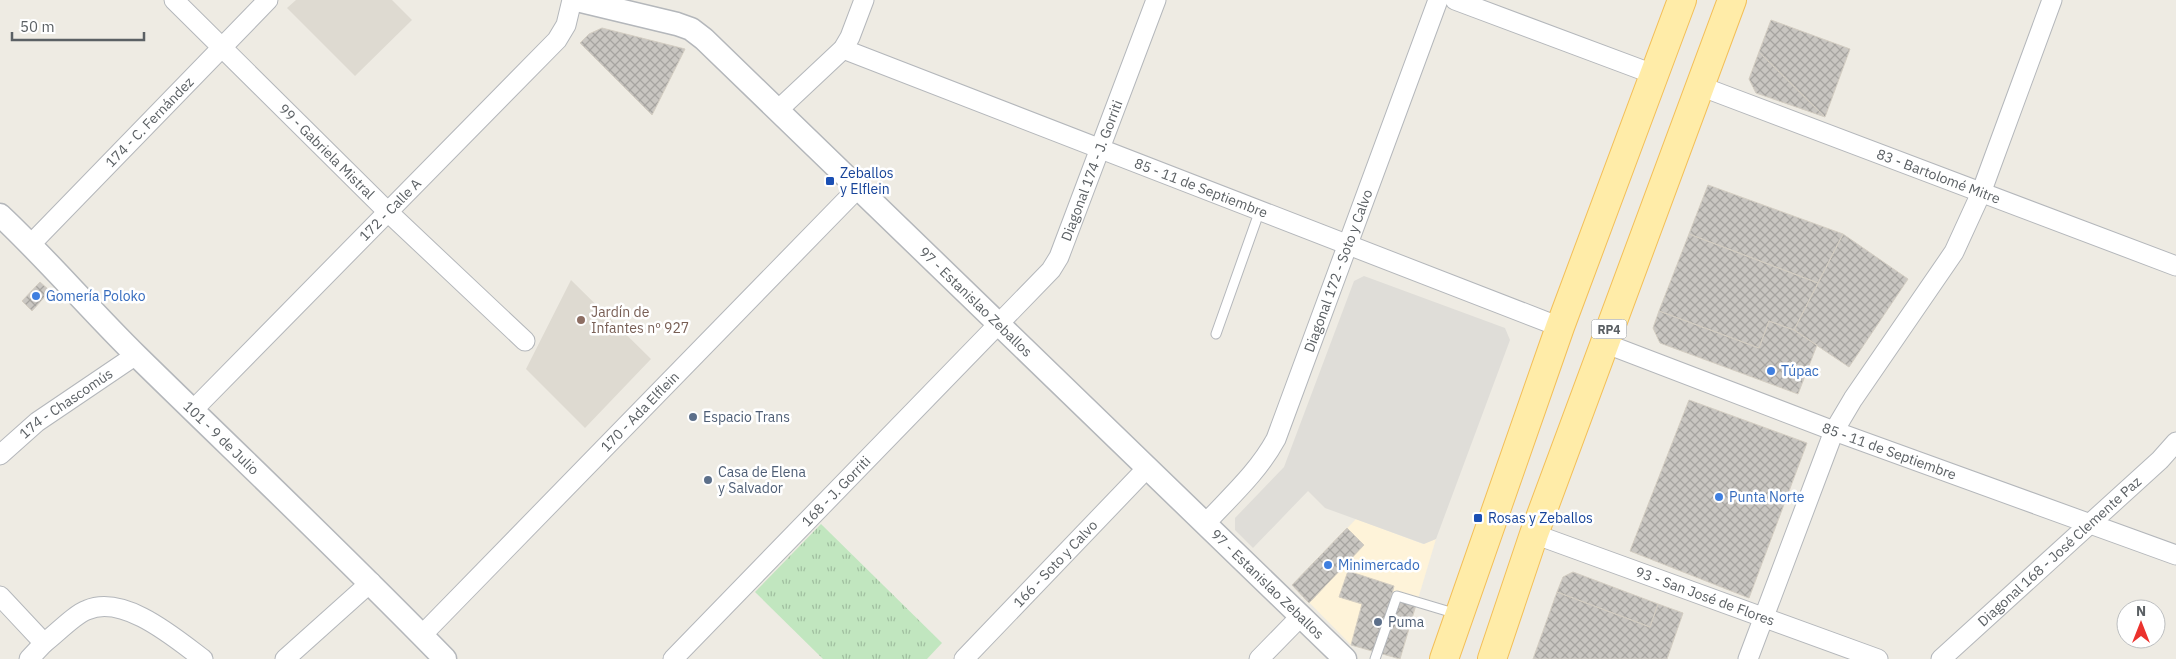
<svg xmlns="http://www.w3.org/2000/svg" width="2176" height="659" viewBox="0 0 2176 659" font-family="'IBM Plex Sans',sans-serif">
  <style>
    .commercial { fill: #fef3d9 }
    .industrial { fill: #dfddd8 }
    .education { fill: #dedad1 }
    .park { fill: url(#park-tufts) }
    .building { fill: url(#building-cross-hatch); stroke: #d3cdc2 }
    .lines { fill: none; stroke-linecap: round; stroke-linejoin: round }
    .service-casing { stroke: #b4b7bb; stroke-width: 11 }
    .minor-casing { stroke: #b4b7bb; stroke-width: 21 }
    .tertiary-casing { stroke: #b4b7bb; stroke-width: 25 }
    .primary-casing { stroke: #f3bf58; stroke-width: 30 }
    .service { stroke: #fff; stroke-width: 9 }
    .minor { stroke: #fff; stroke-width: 19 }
    .tertiary { stroke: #fff; stroke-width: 22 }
    .primary { stroke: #ffeca8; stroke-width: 28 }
    .transit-dot { fill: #1a4fb4; stroke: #fff; stroke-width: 2 }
    .shop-dot { fill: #3f7fe0; stroke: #fff; stroke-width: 2 }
    .education-dot { fill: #8d6e63; stroke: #fff; stroke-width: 2 }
    .service-dot { fill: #5c6f8a; stroke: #fff; stroke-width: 2 }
    .labels { text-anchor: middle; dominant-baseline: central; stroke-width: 5; stroke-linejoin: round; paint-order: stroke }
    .shield { fill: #fff; stroke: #8c9092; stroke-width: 1 }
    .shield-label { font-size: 12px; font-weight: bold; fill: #5b6064 }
    .street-label { font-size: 14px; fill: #5b6064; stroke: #fff }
    .transit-label { font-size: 14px; fill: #164399; stroke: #fff; text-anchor: start }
    .shop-label { font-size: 14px; fill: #366cbe; stroke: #fff; text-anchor: start }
    .education-label { font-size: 14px; fill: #785e54; stroke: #fff; text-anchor: start }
    .service-label { font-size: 14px; fill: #4e5e75; stroke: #fff; text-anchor: start }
  </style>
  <defs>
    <pattern id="park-tufts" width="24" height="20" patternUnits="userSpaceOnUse" patternTransform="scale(1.25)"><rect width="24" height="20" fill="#c1e6bf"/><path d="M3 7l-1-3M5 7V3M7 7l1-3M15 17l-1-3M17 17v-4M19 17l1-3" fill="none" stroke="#a0be9f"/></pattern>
    <pattern id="building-cross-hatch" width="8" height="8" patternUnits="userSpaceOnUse" patternTransform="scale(1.25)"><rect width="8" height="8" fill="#c9c6c1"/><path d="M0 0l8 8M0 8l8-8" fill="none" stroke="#a6a4a0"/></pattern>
  </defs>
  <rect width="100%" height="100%" fill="#eeebe3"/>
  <path class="commercial" d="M 1356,519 L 1423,544 L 1436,539 L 1400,659 L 1351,645 L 1292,585 Z"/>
  <path class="industrial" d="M 1364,276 L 1505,328 L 1510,340 L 1436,539 L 1424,544 L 1325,508 L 1308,491 L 1253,548 L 1235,530 L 1235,518 L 1284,467 L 1354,281 Z"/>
  <path class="education" d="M 296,0 L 392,0 L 412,20 L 355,76 L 287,8 Z
    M 571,280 L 651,359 L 585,428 L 526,369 Z"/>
  <path class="park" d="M 821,524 L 942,643 L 927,659 L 823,659 L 755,592 Z"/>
  <path class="building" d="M 1771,20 L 1850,49 L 1825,117 L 1759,52 Z
    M 602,28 L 685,49 L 652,115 L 580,43 L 589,34 Z
    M 1759,52 L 1825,117 L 1756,93 L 1749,79 Z
    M 1708,185 L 1843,234 L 1818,283 L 1689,234 Z
    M 1689,234 L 1818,283 L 1794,330 L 1769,321 L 1759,348 L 1659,311 Z
    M 1843,234 L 1908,279 L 1849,367 L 1794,330 Z
    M 40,282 L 50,291 L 32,311 L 22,301 Z
    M 1659,311 L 1759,348 L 1769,321 L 1794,330 L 1817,345 L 1798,394 L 1660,343 L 1653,328 Z
    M 1689,400 L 1807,443 L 1749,598 L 1630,551 Z
    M 1347,528 L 1364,545 L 1309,603 L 1292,585 Z
    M 1348,571 L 1394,586 L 1391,598 L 1416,605 L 1400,659 L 1351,645 L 1362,604 L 1339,597 Z
    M 1573,572 L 1658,604 L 1650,627 L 1557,592 L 1563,577 Z
    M 1557,592 L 1650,627 L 1658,604 L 1683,613 L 1667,659 L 1533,659 Z"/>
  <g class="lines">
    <defs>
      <path id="service" d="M 1216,334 L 1260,210
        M 1375,659 L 1397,596 L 1457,614"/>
      <g id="minor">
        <path id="s1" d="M 174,0 L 387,211 L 525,341"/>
        <path d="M 1455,0 L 1653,74"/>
        <path id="s2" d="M 843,49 L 1560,327"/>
        <path id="s3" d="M 1700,86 L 2176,266"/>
        <path d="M 778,110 L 843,49 L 850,37 L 864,0"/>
        <path id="s4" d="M 31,244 L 268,0"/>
        <path id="s5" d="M 1604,343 L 1834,431 L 2176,555"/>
        <path id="s6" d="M 193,410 L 557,40 L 566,25 L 572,0"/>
        <path id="s7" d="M 0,455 L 37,422 L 136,355"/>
        <path id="s8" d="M 1206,523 C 1231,496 1258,472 1276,439 L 1438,0"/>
        <path id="s9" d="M 1534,534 L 1878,659"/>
        <path d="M 0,596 L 44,643 C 55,635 75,614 87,610 C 124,594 175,638 203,659"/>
        <path id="s10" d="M 422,635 L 858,188"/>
        <path d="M 29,659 L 44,643"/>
        <path d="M 285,659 L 371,582"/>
        <path id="s11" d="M 673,659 L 1051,270 L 1059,257 L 1156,0"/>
        <path id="s12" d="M 964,659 L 1148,467"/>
        <path d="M 1259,659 L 1301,616"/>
        <path d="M 1748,659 L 1834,431 L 1853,399 L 1954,252 L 1981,193 L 2052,0"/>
        <path id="s13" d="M 1941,659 L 2160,460 L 2176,442"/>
      </g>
      <g id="tertiary">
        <path id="s14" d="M 577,0 L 677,24 L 691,29 L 704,39 L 1345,659"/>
        <path id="s15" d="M 0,215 C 48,260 90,310 137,356 C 240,457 344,555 445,659"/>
      </g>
      <path id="primary" d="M 1444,659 L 1560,327 L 1682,0
        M 1492,659 L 1534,534 L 1732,0"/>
    </defs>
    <use href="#service" class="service-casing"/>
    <use href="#minor" class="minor-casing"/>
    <use href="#tertiary" class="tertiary-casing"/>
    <use href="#primary" class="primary-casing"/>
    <use href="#service" class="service"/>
    <use href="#minor" class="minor"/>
    <use href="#tertiary" class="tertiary"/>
    <use href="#primary" class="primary"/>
  </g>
  <g class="transit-dot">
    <rect x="825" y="176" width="10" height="10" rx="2.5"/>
    <rect x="1473" y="513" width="10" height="10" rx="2.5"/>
  </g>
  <g class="shop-dot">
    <circle cx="36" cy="296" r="5"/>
    <circle cx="1771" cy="371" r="5"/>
    <circle cx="1719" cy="497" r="5"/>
    <circle cx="1328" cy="565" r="5"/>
  </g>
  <circle class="education-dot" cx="581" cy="320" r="5"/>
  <g class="service-dot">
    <circle cx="693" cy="417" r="5"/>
    <circle cx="708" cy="480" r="5"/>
    <circle cx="1378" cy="622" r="5"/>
  </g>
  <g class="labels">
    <rect class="shield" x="1591.5" y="319.5" width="35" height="19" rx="4"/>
    <g class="shield-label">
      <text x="1609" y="329">RP4</text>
    </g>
    <g class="street-label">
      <text stroke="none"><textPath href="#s4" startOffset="170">174 - C. Fernández</textPath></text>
      <text stroke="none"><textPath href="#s1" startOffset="215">99 - Gabriela Mistral</textPath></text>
      <text stroke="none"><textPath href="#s11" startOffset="650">Diagonal 174 - J. Gorriti</textPath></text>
      <text stroke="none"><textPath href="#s3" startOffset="255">83 - Bartolomé Mitre</textPath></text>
      <text stroke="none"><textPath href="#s2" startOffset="384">85 - 11 de Septiembre</textPath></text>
      <text stroke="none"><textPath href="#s6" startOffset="281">172 - Calle A</textPath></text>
      <text stroke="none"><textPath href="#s8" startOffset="289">Diagonal 172 - Soto y Calvo</textPath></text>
      <text stroke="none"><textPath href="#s14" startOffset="512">97 - Estanislao Zeballos</textPath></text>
      <text stroke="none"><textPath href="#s7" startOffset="84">174 - Chascomús</textPath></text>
      <text stroke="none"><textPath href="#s10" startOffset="312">170 - Ada Elflein</textPath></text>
      <text stroke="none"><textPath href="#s15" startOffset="314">101 - 9 de Julio</textPath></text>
      <text stroke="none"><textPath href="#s5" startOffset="305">85 - 11 de Septiembre</textPath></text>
      <text stroke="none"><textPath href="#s11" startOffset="234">168 - J. Gorriti</textPath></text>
      <text stroke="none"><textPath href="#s13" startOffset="160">Diagonal 168 - José Clemente Paz</textPath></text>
      <text stroke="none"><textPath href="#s12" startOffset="132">166 - Soto y Calvo</textPath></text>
      <text stroke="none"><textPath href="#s14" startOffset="918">97 - Estanislao Zeballos</textPath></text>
      <text stroke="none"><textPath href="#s9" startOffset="182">93 - San José de Flores</textPath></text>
    </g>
    <g class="transit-label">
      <text x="840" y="173">Zeballos<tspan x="840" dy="16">y Elflein</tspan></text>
      <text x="1488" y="518">Rosas y Zeballos</text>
    </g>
    <g class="shop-label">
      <text x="46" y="296">Gomería Poloko</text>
      <text x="1781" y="371">Túpac</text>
      <text x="1729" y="497">Punta Norte</text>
      <text x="1338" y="565">Minimercado</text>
    </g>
    <g class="education-label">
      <text x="591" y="312">Jardín de<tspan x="591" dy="16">Infantes nº 927</tspan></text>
    </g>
    <g class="service-label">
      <text x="703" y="417">Espacio Trans</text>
      <text x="718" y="472">Casa de Elena<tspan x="718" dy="16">y Salvador</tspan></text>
      <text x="1388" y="622">Puma</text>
    </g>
  </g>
  <g transform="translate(2141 624)"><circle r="24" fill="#ffffff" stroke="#bdbfc1"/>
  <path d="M0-4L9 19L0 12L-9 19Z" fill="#eb322d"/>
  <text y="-8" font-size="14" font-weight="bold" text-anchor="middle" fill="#5b6064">N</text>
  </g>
  <path d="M12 32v8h132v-8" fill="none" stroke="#5b6064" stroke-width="2.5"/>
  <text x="20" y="32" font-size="15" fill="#5b6064" stroke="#ffffff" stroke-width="4" paint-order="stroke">50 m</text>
</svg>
